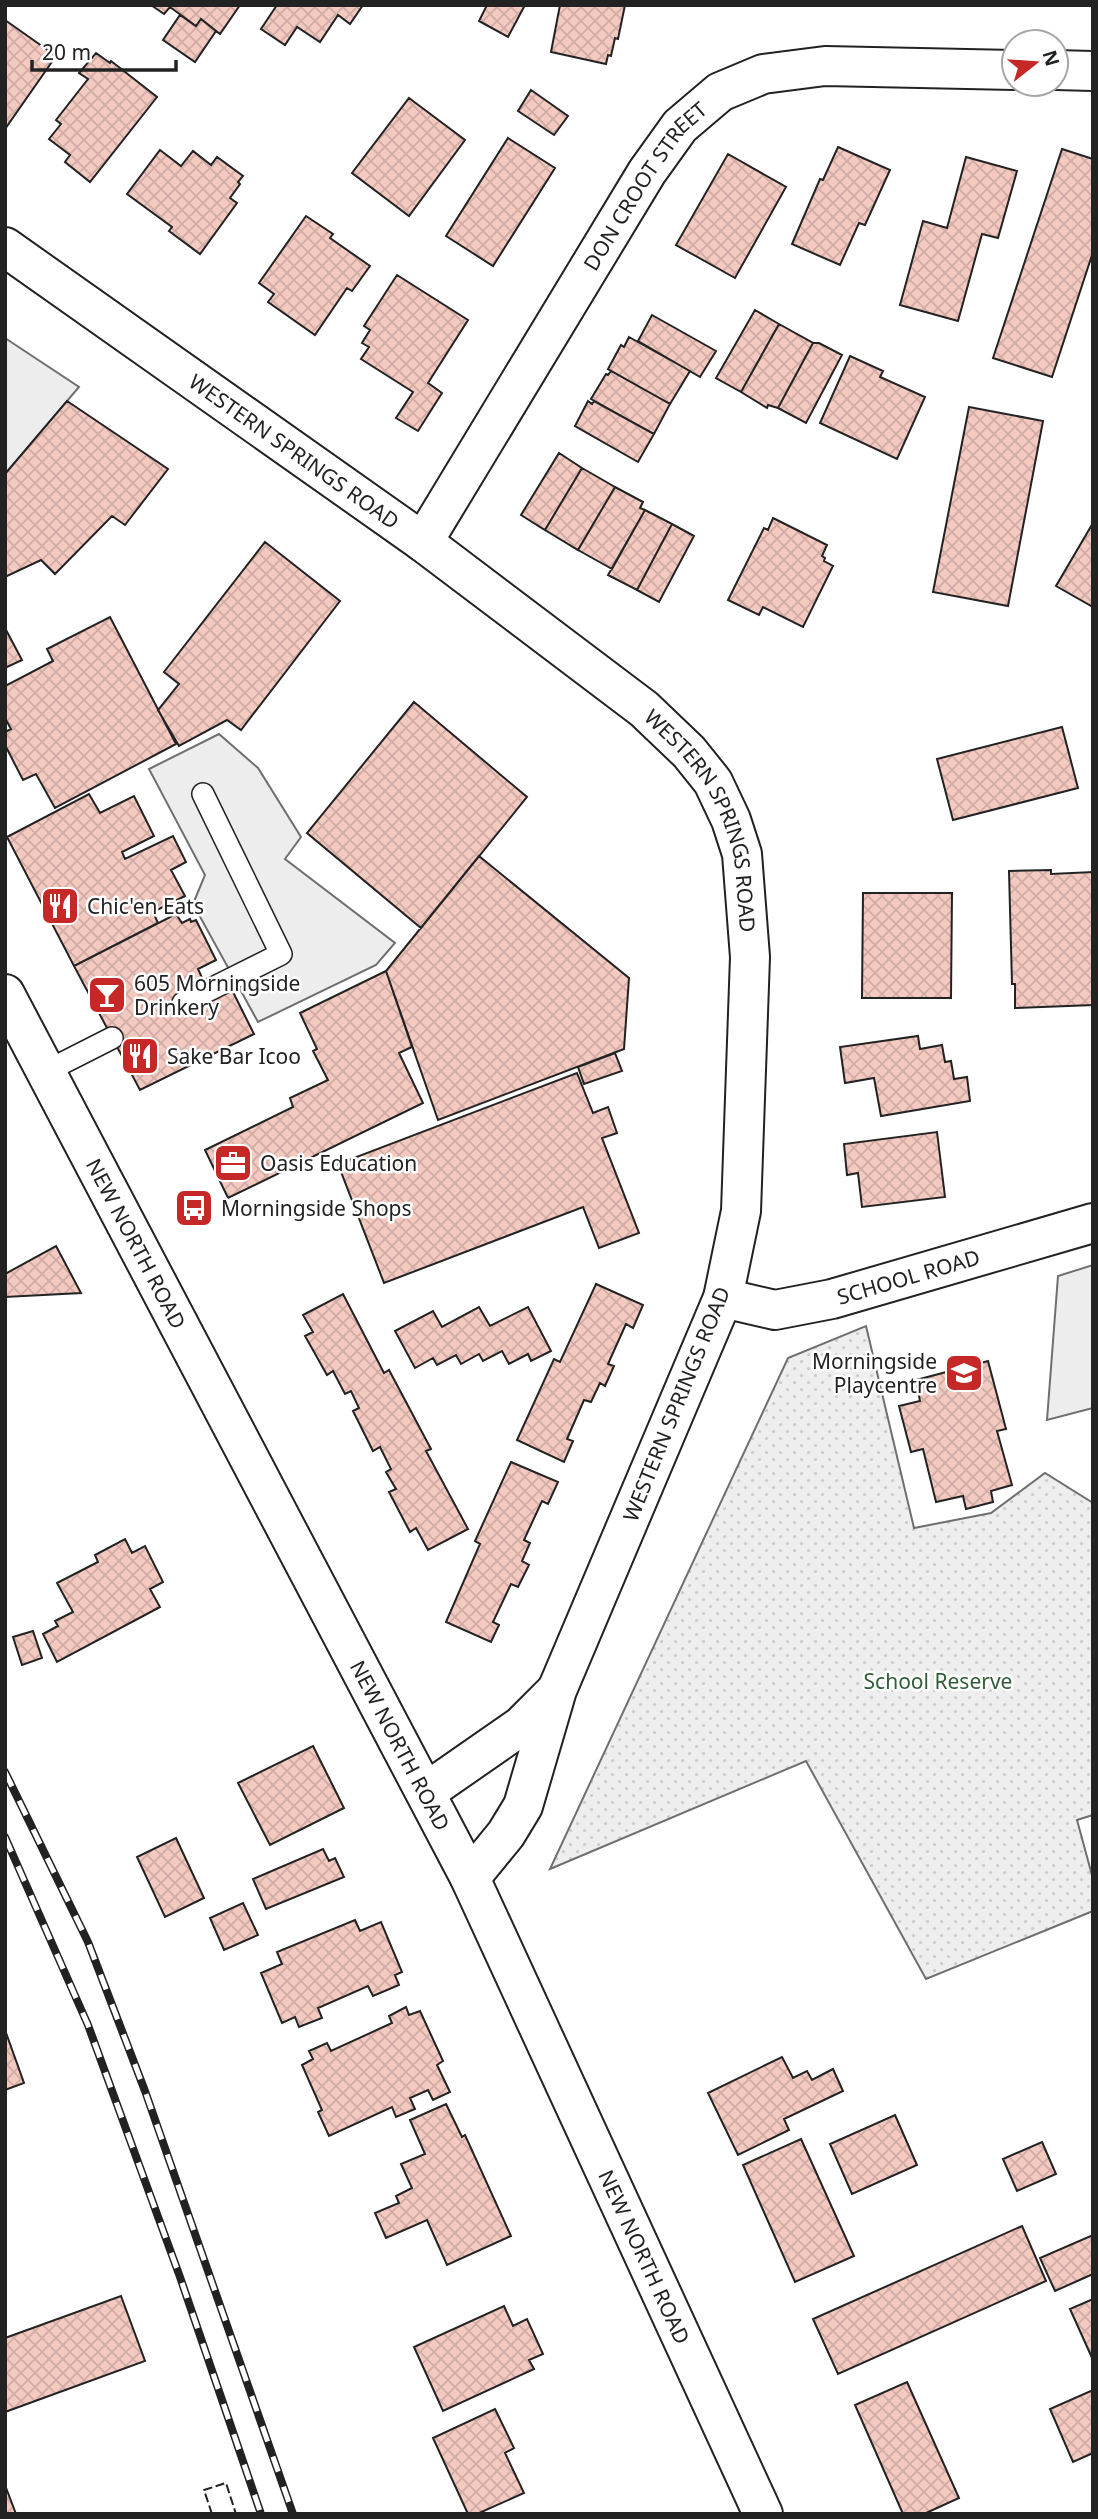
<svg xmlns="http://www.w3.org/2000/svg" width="1098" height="2519" viewBox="0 0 1098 2519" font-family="'Noto Sans',sans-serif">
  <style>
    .park { fill: url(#park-dots); stroke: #6f6f6f; stroke-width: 2 }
    .parking { fill: #ededed; stroke: #6f6f6f; stroke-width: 2 }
    .building { fill: url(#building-cross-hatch); stroke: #222; stroke-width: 2 }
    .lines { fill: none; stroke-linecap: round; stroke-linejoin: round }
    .lane-casing { stroke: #222; stroke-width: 24 }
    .street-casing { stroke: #222; stroke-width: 42 }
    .secondary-casing { stroke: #222; stroke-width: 42 }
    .lane { stroke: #fff; stroke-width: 21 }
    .street { stroke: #fff; stroke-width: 38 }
    .secondary { stroke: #fff; stroke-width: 38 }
    .rail-casing { stroke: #222; stroke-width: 8 }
    .rail { stroke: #fff; stroke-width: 5; stroke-dasharray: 16; stroke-linecap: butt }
    .fence { stroke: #222; stroke-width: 2; stroke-dasharray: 9 3.5; stroke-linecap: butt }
    .labels { text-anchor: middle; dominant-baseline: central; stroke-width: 5; stroke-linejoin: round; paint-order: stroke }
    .street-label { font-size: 21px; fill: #222; stroke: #fff }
    .poi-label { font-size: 21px; fill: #222; stroke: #fff; text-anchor: start }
    .park-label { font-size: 21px; fill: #2f5e38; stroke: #fff }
  </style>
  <defs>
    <pattern id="park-dots" width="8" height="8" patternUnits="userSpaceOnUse" patternTransform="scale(1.75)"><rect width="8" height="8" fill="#eee"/><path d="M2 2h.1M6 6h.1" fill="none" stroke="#ccc" stroke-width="1.8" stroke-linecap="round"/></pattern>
    <pattern id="building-cross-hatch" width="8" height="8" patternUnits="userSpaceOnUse" patternTransform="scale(1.75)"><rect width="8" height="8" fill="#f3c9c0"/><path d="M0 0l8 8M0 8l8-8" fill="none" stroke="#d0aca5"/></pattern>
  </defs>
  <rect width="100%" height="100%" fill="#fff"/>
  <path class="park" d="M 866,1326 L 914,1528 L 991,1513 L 1045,1473 L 1093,1503 L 1093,1815 L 1077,1820 L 1093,1879 L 1093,1911 L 926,1979 L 806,1761 L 550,1869 L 788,1358 Z"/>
  <path class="parking" d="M 5,338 L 79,387 L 5,474 Z
    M 219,734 L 258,768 L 301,837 L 285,859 L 395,943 L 376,965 L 258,1022 L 193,904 L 205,875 L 149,769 Z
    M 1093,1265 L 1093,1408 L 1047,1420 L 1058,1276 Z"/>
  <path class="building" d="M 151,5 L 240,5 L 220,34 L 201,19 L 196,26 L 170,7 L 164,14 Z
    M 277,5 L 363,5 L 350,24 L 338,15 L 320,42 L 297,27 L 285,45 L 261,29 Z
    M 487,5 L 525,5 L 508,37 L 479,21 Z
    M 560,5 L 625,5 L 618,39 L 615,38 L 611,56 L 608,55 L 606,64 L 551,52 Z
    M 180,15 L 196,26 L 201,19 L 216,31 L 195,62 L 163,40 Z
    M 5,20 L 56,56 L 5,129 Z
    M 96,53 L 110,63 L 111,61 L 157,97 L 90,182 L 65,162 L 70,155 L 49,139 L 61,124 L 56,120 L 88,79 L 79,73 Z
    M 531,90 L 568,116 L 554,135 L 518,111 Z
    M 409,98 L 465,140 L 409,216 L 352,173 Z
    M 508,138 L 555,168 L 493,266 L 446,236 Z
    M 838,147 L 890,170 L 865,225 L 859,223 L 840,265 L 792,244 L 820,179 L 823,180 Z
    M 1062,149 L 1093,159 L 1093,252 L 1052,377 L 993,358 Z
    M 160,150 L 181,166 L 193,151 L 211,165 L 217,157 L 243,176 L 238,182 L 240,184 L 230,198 L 237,203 L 200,254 L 169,231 L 172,227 L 127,194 Z
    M 728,154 L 786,187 L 735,278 L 676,245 Z
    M 966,157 L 1017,171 L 998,238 L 982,234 L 958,321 L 900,305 L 923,221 L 947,228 Z
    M 306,216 L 333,234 L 330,238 L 370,266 L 352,291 L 347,288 L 315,335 L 268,302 L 274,294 L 259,283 Z
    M 397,275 L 468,320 L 428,383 L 442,393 L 418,431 L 396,418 L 413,392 L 361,359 L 369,347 L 362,343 L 370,330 L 364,326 Z
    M 755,310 L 779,324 L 741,392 L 716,378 Z
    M 652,315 L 716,351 L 700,377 L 638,341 Z
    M 779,324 L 813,343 L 778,408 L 768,405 L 767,408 L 741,392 Z
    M 629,337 L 690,371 L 670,404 L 608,369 L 621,345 L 624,347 Z
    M 813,343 L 819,343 L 842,355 L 806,423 L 778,408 Z
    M 850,356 L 883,371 L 880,377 L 925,397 L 897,459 L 820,423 Z
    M 611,371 L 670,404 L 654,434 L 591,399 L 606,374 L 608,375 Z
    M 67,401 L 168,469 L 125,525 L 112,516 L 55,574 L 41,560 L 5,577 L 5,474 Z
    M 588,401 L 592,404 L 594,401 L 654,434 L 638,462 L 575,426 Z
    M 969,407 L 1043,421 L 1008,606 L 933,592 Z
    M 559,453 L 582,468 L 545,530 L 521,515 Z
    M 582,468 L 615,487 L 578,550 L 545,530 Z
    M 615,487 L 643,502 L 640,508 L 645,510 L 612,569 L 578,550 Z
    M 645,510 L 672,524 L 637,590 L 608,575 Z
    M 773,518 L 827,545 L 822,556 L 825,558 L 824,561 L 833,566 L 803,627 L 763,607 L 759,615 L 728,600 L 764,528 L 768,530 Z
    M 1093,523 L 1093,607 L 1056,586 Z
    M 672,524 L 694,536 L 659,602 L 637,590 Z
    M 265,542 L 340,601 L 241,730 L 227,720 L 179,746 L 158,710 L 179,684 L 164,672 Z
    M 110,617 L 176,744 L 55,808 L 36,774 L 23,780 L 5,745 L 5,732 L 11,729 L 5,718 L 5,686 L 53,661 L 47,649 Z
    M 5,628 L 22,660 L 5,668 Z
    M 414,702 L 527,797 L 421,928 L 307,833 Z
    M 1062,727 L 1078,788 L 953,820 L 937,759 Z
    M 89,794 L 100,813 L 134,796 L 154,836 L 122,852 L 125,859 L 173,836 L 186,862 L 171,870 L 185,896 L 153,912 L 158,923 L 74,966 L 7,837 Z
    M 479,856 L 629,978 L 624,1049 L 438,1120 L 386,971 Z
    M 1051,870 L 1051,874 L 1093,872 L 1093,1005 L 1015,1008 L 1015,984 L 1012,984 L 1009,871 Z
    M 863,893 L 952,893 L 951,998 L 862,998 Z
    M 176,914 L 182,923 L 190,919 L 191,922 L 196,920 L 216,960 L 198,969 L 204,982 L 187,1012 L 232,990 L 254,1034 L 140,1090 L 74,966 Z
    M 386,971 L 412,1047 L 399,1053 L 423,1103 L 228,1198 L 205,1150 L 293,1107 L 290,1098 L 328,1080 L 313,1051 L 317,1049 L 300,1013 Z
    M 918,1036 L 920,1049 L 942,1045 L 945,1062 L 951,1061 L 954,1079 L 967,1077 L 970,1101 L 881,1116 L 874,1078 L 845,1083 L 840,1047 Z
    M 615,1053 L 622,1071 L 584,1084 L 578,1067 Z
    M 577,1073 L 593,1113 L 608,1107 L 617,1133 L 602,1138 L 639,1233 L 599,1248 L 583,1207 L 384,1283 L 338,1164 Z
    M 937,1132 L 945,1197 L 862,1207 L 858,1173 L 847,1175 L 844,1144 Z
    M 56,1246 L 81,1293 L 5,1297 L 5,1274 Z
    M 596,1284 L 643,1305 L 633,1328 L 626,1324 L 608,1364 L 614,1366 L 605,1386 L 600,1383 L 591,1402 L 584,1400 L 567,1439 L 573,1441 L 564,1462 L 517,1440 L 554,1359 L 560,1362 Z
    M 343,1294 L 384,1373 L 389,1370 L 431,1449 L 426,1451 L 468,1529 L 428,1550 L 416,1528 L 410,1532 L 389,1492 L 396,1489 L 386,1472 L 391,1469 L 380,1447 L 373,1451 L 353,1411 L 359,1408 L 351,1391 L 345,1394 L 333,1371 L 327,1375 L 305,1336 L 313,1332 L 303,1315 Z
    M 479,1307 L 490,1326 L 528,1307 L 551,1351 L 531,1361 L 528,1354 L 509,1364 L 502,1351 L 483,1361 L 479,1354 L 461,1364 L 456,1355 L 437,1365 L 433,1358 L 415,1368 L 395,1331 L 433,1311 L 442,1327 Z
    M 988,1361 L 1006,1429 L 997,1431 L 1012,1485 L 991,1491 L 993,1502 L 966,1509 L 963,1496 L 936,1502 L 923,1449 L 911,1452 L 899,1406 L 920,1401 L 916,1380 Z
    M 511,1462 L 558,1482 L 548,1504 L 542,1501 L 524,1540 L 530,1543 L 522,1561 L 529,1565 L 518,1587 L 511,1584 L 493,1622 L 499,1625 L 491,1642 L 446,1622 L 480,1544 L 475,1541 Z
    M 125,1539 L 132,1553 L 145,1546 L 163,1582 L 150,1589 L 160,1607 L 57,1662 L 43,1634 L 58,1626 L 55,1621 L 73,1612 L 57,1583 L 98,1562 L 95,1555 Z
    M 33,1631 L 42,1658 L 22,1665 L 13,1637 Z
    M 313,1746 L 344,1808 L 270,1845 L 238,1783 Z
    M 176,1838 L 204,1898 L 165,1917 L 137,1857 Z
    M 323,1849 L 329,1861 L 335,1858 L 344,1877 L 266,1909 L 253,1879 Z
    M 243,1903 L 258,1935 L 224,1950 L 210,1918 Z
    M 355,1920 L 360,1931 L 381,1922 L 402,1972 L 395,1975 L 399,1985 L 373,1996 L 368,1986 L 318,2008 L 322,2018 L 299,2027 L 295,2017 L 282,2023 L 261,1973 L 282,1964 L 277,1952 Z
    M 406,2007 L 409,2015 L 420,2011 L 443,2061 L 437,2065 L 450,2092 L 433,2100 L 428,2090 L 410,2098 L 415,2109 L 396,2117 L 392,2107 L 329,2136 L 318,2112 L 322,2110 L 302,2065 L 313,2059 L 309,2051 L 327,2043 L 331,2051 L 392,2023 L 389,2016 Z
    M 5,2030 L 24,2083 L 5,2090 Z
    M 782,2057 L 793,2078 L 807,2071 L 812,2080 L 833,2069 L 843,2091 L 784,2119 L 789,2130 L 738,2155 L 708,2093 Z
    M 446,2104 L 462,2137 L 465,2135 L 511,2236 L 447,2265 L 427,2220 L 386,2238 L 375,2213 L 399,2203 L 396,2196 L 412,2188 L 401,2164 L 425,2154 L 410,2120 Z
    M 895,2115 L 917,2165 L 852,2194 L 830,2144 Z
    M 801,2139 L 854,2256 L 795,2282 L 743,2165 Z
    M 1042,2142 L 1056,2174 L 1017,2191 L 1003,2159 Z
    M 1022,2226 L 1046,2281 L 838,2374 L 813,2319 Z
    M 1093,2235 L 1093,2274 L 1055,2291 L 1040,2258 Z
    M 121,2296 L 145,2361 L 5,2412 L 5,2338 Z
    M 1093,2299 L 1093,2360 L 1070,2309 Z
    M 504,2306 L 513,2326 L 527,2319 L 543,2354 L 529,2360 L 534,2369 L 443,2411 L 414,2347 Z
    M 907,2382 L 959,2498 L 924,2514 L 903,2514 L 855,2405 Z
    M 1093,2390 L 1093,2453 L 1073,2462 L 1050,2409 Z
    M 495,2409 L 514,2448 L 505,2453 L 524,2493 L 477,2514 L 468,2514 L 433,2438 Z
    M 5,2485 L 16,2514 L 5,2514 Z"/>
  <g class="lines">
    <defs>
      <path id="lane" d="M 183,1003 L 281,954 L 203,794
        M 45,1072 L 112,1038"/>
      <g id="street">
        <path d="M 1056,70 L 1093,71"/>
        <path id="s1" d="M 423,542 L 647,172 L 680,126 L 720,92 L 763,74 L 825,66 L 1014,70"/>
        <path id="s2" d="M 723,1298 L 775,1310 L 832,1299 L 1093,1223"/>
      </g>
      <g id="secondary">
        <path id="s3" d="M 5,247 L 423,542 L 644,709 L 689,752 L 713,782 L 731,820 L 742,854 L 750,957 L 741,1211 L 723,1298 L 557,1690 L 523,1806 L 506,1834 L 470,1878"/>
        <path id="s4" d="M 5,994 L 470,1878 L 763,2514"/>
        <path d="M 426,1792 L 521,1726 L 555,1692"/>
      </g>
    </defs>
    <use href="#lane" class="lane-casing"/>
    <use href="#street" class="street-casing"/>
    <use href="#secondary" class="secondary-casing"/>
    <use href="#lane" class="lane"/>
    <use href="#street" class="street"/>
    <use href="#secondary" class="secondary"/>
    <defs>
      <path id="rail" d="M 5,1772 L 88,1942 L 145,2091 L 293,2514
        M 5,1837 L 88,2025 L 180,2277 L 261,2514"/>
    </defs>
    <use href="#rail" class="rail-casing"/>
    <use href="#rail" class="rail"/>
    <path class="fence" d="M 212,2514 L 204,2490 L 226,2483 L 236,2514"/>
  </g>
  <defs>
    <symbol id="restaurant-square" viewBox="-11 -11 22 22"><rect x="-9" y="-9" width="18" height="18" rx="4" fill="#c62828" stroke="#fff"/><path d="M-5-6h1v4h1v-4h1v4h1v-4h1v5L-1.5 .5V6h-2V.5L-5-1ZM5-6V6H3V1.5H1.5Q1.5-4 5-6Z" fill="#fff"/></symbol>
    <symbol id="bar-square" viewBox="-11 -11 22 22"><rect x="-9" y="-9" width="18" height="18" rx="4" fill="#c62828" stroke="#fff"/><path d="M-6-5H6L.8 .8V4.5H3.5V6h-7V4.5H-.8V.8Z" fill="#fff"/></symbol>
    <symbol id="office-square" viewBox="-11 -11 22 22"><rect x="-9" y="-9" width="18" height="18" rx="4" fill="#c62828" stroke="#fff"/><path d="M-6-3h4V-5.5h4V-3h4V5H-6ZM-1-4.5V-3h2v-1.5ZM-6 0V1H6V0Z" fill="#fff"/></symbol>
    <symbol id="bus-square" viewBox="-11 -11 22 22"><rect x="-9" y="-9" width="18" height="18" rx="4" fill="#c62828" stroke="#fff"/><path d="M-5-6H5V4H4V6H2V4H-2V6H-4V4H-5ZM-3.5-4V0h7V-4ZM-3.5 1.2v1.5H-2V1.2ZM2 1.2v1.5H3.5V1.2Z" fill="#fff"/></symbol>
    <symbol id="school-square" viewBox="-11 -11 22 22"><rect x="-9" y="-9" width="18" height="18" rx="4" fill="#c62828" stroke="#fff"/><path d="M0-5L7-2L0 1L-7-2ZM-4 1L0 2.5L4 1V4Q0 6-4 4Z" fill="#fff"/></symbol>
  </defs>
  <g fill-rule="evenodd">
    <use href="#restaurant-square" x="38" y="884" width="44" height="44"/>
    <use href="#bar-square" x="85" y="973" width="44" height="44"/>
    <use href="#restaurant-square" x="118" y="1034" width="44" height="44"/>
    <use href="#office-square" x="211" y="1141" width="44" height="44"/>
    <use href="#bus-square" x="172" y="1186" width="44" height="44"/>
    <use href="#school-square" x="942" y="1351" width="44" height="44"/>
  </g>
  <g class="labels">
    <g class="street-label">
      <text stroke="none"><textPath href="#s1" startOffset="420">DON CROOT STREET</textPath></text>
      <text stroke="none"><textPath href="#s3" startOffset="354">WESTERN SPRINGS ROAD</textPath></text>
      <text stroke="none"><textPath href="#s3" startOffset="920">WESTERN SPRINGS ROAD</textPath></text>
      <text stroke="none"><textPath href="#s4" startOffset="282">NEW NORTH ROAD</textPath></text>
      <text stroke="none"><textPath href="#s2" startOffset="191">SCHOOL ROAD</textPath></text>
      <text transform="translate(676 1404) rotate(-68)">WESTERN SPRINGS ROAD</text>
      <text stroke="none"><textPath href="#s4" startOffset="849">NEW NORTH ROAD</textPath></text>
      <text stroke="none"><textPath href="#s4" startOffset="1416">NEW NORTH ROAD</textPath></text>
    </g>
    <g class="poi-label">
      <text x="87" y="906">Chic'en Eats</text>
      <text x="134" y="983">605 Morningside<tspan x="134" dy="24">Drinkery</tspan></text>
      <text x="167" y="1056">Sake Bar Icoo</text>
      <text x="260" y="1163">Oasis Education</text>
      <text x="221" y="1208">Morningside Shops</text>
      <text x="937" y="1361" text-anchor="end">Morningside<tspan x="937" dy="24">Playcentre</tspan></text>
    </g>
    <g class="park-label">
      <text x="938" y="1681">School Reserve</text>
    </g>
  </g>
  <rect width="1098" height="2519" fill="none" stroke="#222222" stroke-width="14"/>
  <g transform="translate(1035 63) rotate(73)"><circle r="33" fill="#ffffff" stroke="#a7a7a7" stroke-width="2"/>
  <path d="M0-5L12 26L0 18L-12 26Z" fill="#c62828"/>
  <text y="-10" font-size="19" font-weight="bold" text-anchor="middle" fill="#222222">N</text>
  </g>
  <path d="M32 60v10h144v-10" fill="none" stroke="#222222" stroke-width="3.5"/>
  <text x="42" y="60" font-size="21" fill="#222222" stroke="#ffffff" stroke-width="5" paint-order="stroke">20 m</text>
</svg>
